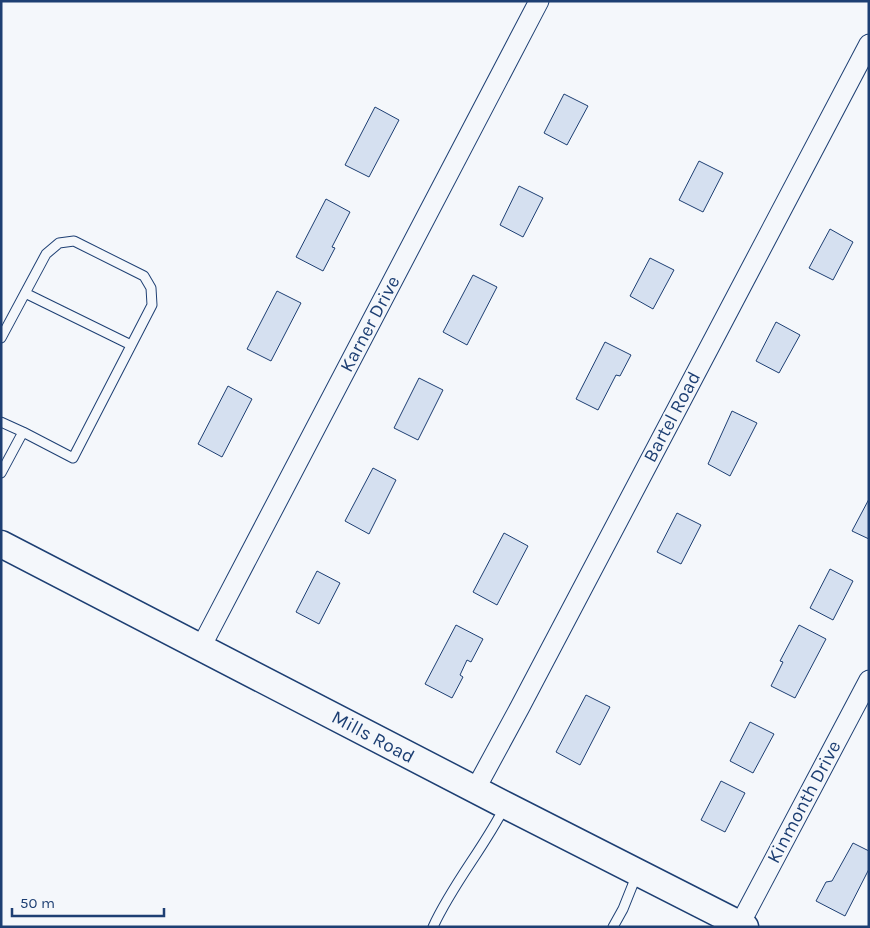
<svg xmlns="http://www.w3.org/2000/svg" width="870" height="928" viewBox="0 0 870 928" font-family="Karla,sans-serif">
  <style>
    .building { fill: #d5e0f0; stroke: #1d3f73 }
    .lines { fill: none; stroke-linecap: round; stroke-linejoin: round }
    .lane-casing { stroke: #1d3f73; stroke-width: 11 }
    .street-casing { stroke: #1d3f73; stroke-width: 21 }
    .secondary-casing { stroke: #1d3f73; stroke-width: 29 }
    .lane { stroke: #f4f7fb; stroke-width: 9 }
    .street { stroke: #f4f7fb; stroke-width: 19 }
    .secondary { stroke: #f4f7fb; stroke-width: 26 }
    .labels { text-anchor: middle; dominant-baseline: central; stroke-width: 4; stroke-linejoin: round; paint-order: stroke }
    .street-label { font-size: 19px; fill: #1d3f73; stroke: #f4f7fb }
  </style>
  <rect width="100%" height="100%" fill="#f4f7fb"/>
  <path class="building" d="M 564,94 L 588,106 L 567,145 L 544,133 Z
    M 375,107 L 399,120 L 369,177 L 345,165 Z
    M 699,161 L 723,173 L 703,212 L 679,200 Z
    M 519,186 L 543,198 L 523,237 L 500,225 Z
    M 326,199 L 350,212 L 332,247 L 335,248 L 323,271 L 296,257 Z
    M 830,229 L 853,242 L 833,280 L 809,268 Z
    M 650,258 L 674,270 L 653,309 L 630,296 Z
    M 473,275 L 497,287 L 467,345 L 443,332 Z
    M 277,291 L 301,303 L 271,361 L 247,349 Z
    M 776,322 L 800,335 L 779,373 L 756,361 Z
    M 605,342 L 631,355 L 620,376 L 616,375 L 598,410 L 576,399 Z
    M 419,378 L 443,390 L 418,440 L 394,428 Z
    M 228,386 L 252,399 L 222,457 L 198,444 Z
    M 732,411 L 757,423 L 730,476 L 708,464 Z
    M 373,468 L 396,480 L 369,534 L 345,521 Z
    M 869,499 L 869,539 L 852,531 Z
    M 677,513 L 701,525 L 681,564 L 657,552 Z
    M 504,533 L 528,546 L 497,605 L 473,592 Z
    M 830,569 L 853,581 L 833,620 L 810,608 Z
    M 317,571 L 340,583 L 319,624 L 296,612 Z
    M 456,625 L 483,639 L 471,662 L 467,660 L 460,675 L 463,677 L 452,698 L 425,684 Z
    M 799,625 L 826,639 L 795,698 L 771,686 L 783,662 L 780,661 Z
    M 586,695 L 610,707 L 580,765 L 556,752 Z
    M 750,722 L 774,734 L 753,773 L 730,761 Z
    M 721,781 L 745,793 L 725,832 L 701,820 Z
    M 853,843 L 869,851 L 869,869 L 845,916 L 816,901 L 826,882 L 832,881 Z"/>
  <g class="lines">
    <defs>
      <path id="lane" d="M 25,293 L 131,345
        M 1,338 L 46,254 L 59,243 L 74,241 L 144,276 L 151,288 L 152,305 L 73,458 L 23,432 L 1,473
        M 1,422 L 23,432
        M 433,927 C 452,885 483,849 504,808
        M 613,927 L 623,909 L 637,874"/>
      <path id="street" d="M 201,647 L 539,1
        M 475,790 L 520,707 L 869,44
        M 740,924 L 869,680"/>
      <path id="secondary" d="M 1,544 L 505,805 L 745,927"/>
    </defs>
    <use href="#lane" class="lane-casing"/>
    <use href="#street" class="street-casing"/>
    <use href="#secondary" class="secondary-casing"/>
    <use href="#lane" class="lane"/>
    <use href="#street" class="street"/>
    <use href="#secondary" class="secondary"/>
  </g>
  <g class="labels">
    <g class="street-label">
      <text transform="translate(370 324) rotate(-62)">Karner Drive</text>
      <text transform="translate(672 417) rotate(-62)">Bartel Road</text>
      <text transform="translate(373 737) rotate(28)">Mills Road</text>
      <text transform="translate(804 802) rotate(-62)">Kinmonth Drive</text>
    </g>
  </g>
  <rect width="870" height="928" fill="none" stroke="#1d3f73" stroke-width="5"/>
  <path d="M12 908v8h152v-8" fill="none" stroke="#1d3f73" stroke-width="2.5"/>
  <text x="20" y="908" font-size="15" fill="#1d3f73" stroke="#f4f7fb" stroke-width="4" paint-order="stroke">50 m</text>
</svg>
